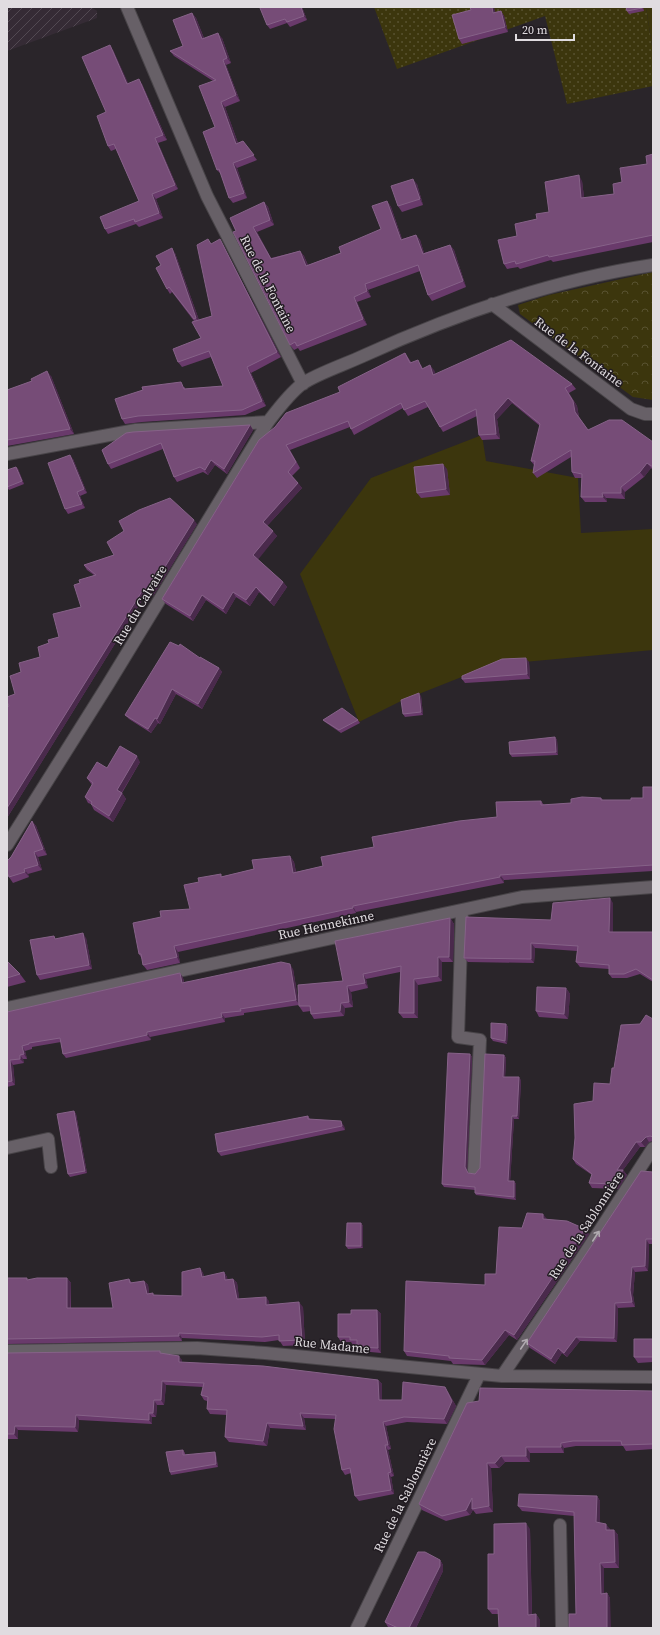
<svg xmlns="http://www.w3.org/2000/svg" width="660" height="1635" viewBox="0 0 660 1635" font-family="'Source Serif 4',serif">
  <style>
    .industrial { fill: url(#industrial-furrows) }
    .grass { fill: #3c360d }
    .park { fill: url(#park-crowns) }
    .garden { fill: url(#garden-dots) }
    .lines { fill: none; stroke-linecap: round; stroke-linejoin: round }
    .minor-casing { stroke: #484448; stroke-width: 14 }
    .minor { stroke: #676067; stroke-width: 12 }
    .wall { fill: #693a6b }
    .shaded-wall { fill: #4a2a4c }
    .building { fill: #764c77; stroke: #866288 }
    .oneway { stroke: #b0aab0 }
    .labels { text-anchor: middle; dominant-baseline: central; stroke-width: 3; stroke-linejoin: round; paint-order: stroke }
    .street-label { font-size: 13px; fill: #e0dce0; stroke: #211b21 }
  </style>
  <defs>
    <pattern id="industrial-furrows" width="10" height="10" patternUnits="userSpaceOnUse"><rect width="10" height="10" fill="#352b35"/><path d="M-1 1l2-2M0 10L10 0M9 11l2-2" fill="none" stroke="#524952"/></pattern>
    <pattern id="park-crowns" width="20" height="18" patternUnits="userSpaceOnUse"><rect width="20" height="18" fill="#3c360d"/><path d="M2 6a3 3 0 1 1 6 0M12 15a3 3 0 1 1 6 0" fill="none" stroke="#585230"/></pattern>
    <pattern id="garden-dots" width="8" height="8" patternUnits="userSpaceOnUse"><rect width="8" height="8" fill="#3c360d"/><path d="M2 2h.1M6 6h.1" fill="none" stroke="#585230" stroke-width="1.8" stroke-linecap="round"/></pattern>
  </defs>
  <rect width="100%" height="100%" fill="#2a252a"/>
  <path class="industrial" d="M 7,7 L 91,7 L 97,11 L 97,18 L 7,51 Z"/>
  <path class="grass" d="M 646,7 L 653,7 L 653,53 Z
    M 482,435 L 486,461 L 578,478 L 581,533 L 653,529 L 653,650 L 492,665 L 401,701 L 359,722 L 300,574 L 371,478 Z"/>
  <path class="park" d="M 653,272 L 653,400 L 633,397 L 520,314 L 518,305 L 549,295 Z"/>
  <path class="garden" d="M 374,7 L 646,7 L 653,53 L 653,86 L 567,104 L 545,16 L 397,69 Z"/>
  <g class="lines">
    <defs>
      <path id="minor" d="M 127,7 L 207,196 L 303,384
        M 492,304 L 631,409 L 645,414 L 653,414
        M 7,454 L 136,430 L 268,422
        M 7,845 L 107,686 L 268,422 C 278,409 289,394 302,384 C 316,374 346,364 363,356 C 455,314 553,280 653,265
        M 462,910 L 458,1037 L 480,1040 L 474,1170
        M 7,1008 L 522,897 L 653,887
        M 7,1148 L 48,1139 L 51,1167
        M 7,1351 L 197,1348 L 265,1353 L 502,1376 L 653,1377
        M 502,1376 L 580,1261 L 653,1148
        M 560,1525 L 562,1628
        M 357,1628 L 479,1375"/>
    </defs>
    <use href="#minor" class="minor-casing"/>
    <use href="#minor" class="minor"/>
  </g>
  <path class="wall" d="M 262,7 L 302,7 L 307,20 L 290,27 L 287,23 L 270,29 L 267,25 Z
    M 626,7 L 643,7 L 644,11 L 629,14 L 627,11 Z
    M 501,11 L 504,16 L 508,32 L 462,44 L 459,39 L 496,12 Z
    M 192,13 L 196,18 L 204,38 L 222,38 L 231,63 L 226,65 L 240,101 L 225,107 L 238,143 L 243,141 L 257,160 L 237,168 L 247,198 L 233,203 L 229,198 L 221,174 L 217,170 L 213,81 L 174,56 L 170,51 L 183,46 Z
    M 113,50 L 128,84 L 142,84 L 167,140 L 158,143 L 178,189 L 156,199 L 163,218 L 139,227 L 136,224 L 108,234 L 105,229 L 139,201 L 116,149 L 111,151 L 108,146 L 106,112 Z
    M 653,154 L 653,242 L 553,262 L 551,260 L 520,269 L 518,267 L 507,269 L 504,264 L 517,236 L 537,219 L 549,212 L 582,181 L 584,198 L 614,194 L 622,182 L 647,164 Z
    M 417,184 L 423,205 L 402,212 L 398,206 Z
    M 387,201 L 391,207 L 402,239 L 416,235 L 420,240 L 424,253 L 450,245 L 454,250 L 466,287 L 432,301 L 428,295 L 420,271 L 368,290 L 371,297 L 357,302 L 367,325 L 300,351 L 298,348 L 294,350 L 290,345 L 236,231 L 264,202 L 268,207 L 274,225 L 257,232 L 271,258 L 300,251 L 304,256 L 308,265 L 341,253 L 381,229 Z
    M 212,244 L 223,245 L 281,357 L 251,373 L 266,406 L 245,415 L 142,422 L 125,424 L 122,419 L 185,387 L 185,389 L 223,386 L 211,357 L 182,367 L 178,362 L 201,338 L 194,321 L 172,292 L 170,294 L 167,289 L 161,265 L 175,253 L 199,320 L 212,316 Z
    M 405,353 L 411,362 L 421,365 L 423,369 L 434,370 L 435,374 L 572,384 L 576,389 L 569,393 L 577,406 L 579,417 L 588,430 L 653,442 L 653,470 L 651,468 L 644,477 L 625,492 L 625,499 L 606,498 L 607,502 L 585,502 L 581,497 L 582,478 L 575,478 L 572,472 L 571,457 L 537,478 L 533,473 L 534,465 L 531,461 L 540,426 L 512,403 L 497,419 L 500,439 L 482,440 L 479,435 L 477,416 L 443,432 L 428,407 L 408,416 L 403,408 L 354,435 L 350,427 L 290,450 L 300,468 L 292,476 L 302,488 L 267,526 L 277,536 L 257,559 L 283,582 L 287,587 L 274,606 L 259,592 L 250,606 L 236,597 L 226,614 L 206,600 L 193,621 L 166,604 L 162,599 L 259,440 L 340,392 Z
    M 51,376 L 74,434 L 7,446 L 7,390 Z
    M 250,425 L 253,430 L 227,474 L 215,465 L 208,475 L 203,472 L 177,482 L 174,477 L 163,449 L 111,469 L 108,464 L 102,450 Z
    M 73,459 L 87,493 L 80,496 L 85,508 L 68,514 L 65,509 Z
    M 16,467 L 18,469 L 24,484 L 9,490 L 7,487 Z
    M 447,469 L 450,495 L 421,498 L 417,493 Z
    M 197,524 L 153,596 L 147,592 L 7,818 L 7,707 L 9,706 L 15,694 L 21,672 L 40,657 L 49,643 L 59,637 L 81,607 L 80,583 L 94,575 L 87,570 L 84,565 L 114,555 Z
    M 200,658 L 219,668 L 222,672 L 202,709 L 176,694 L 160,724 L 158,723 L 151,733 L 129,719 L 125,715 Z
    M 529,662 L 530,679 L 465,683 L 462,679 Z
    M 421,696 L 423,715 L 405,717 L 403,714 Z
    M 323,720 L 358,720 L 360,723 L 341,733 L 325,722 Z
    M 555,737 L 557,740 L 558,755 L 512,757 L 510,754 Z
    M 140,762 L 122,793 L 126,799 L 113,822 L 94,810 L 91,804 L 88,803 L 85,797 L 92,785 L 87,778 L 107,768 Z
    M 653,787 L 653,871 L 504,880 L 504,883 L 356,912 L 356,913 L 178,952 L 180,963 L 147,970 L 143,965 L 142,959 L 139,954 L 161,917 L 190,909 L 199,882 L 254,869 L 290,856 L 294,862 L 296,872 L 323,866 L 374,847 L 497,817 L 541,801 L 544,805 L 571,803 L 601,798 L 603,800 L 631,800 L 643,798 Z
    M 32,821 L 36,826 L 47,855 L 38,857 L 42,870 L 28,874 L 29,877 L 13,883 L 9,877 L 11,857 Z
    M 613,903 L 613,932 L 653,932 L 653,982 L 640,974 L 627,978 L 612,978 L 609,974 L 609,969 L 580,967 L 576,962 L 577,951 L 535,948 L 534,963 L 468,962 L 464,958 L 551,920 Z
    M 450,918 L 454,924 L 453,962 L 442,962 L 442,981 L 418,985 L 418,1018 L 403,1018 L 399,1013 L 400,972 L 366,979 L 368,988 L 351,992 L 353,1007 L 345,1008 L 344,1016 L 314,1019 L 311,1014 L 311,1011 L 303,1012 L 299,1006 L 299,1005 L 244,1013 L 244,1015 L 225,1018 L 225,1022 L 150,1037 L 151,1040 L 66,1058 L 63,1054 L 61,1042 L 32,1047 L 32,1049 L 25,1051 L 27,1059 L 23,1059 L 24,1063 L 13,1065 L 15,1085 L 7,1087 L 7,1012 L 180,973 L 183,978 L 184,982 L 293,969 L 298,999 L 343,981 Z
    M 86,938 L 92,969 L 40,980 L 37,975 L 57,939 Z
    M 7,961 L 20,974 L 26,982 L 7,987 Z
    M 566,988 L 570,994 L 568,1019 L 539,1017 L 536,1011 Z
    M 653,1019 L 653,1141 L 649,1142 L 645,1147 L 640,1147 L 623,1170 L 627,1175 L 618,1189 L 592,1188 L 589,1183 L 592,1175 L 576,1164 L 573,1159 L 593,1101 L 610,1084 L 614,1068 L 640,1024 Z
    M 506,1024 L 508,1027 L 507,1044 L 493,1041 L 491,1038 Z
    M 470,1054 L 472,1057 L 467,1170 L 468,1173 L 475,1174 L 480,1168 L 504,1055 L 506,1058 L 505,1077 L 521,1080 L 519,1119 L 514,1119 L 510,1181 L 514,1181 L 516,1184 L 516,1200 L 476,1195 L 475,1193 L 475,1190 L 444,1187 L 442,1184 Z
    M 74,1111 L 76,1114 L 87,1173 L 70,1177 L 68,1174 Z
    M 308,1116 L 310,1119 L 344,1126 L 345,1130 L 221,1156 L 218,1152 Z
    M 653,1172 L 653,1244 L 649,1244 L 648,1271 L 635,1272 L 633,1295 L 635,1307 L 618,1308 L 617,1342 L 580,1341 L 567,1357 L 562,1353 L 555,1364 L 530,1348 L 527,1343 Z
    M 547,1219 L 589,1234 L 517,1340 L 509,1335 L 485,1365 L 453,1364 L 451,1361 L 407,1356 L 404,1351 L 485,1285 L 496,1274 L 522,1228 Z
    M 361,1223 L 363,1226 L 363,1248 L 348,1249 L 346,1246 Z
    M 200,1268 L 203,1273 L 204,1277 L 224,1272 L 227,1277 L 227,1279 L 233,1279 L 237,1283 L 239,1299 L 269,1301 L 269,1304 L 303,1307 L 305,1345 L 283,1346 L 279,1340 L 265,1342 L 182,1338 L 182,1341 L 7,1344 L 7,1278 L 28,1280 L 67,1278 L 71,1283 L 71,1308 L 113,1308 L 129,1279 L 132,1283 L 144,1281 L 148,1285 L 149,1293 L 155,1295 L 182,1296 Z
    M 377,1310 L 381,1314 L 381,1353 L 360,1351 L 357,1347 L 357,1345 L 353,1345 L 351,1342 L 341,1342 L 338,1337 L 351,1314 Z
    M 653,1339 L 653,1362 L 638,1363 L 634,1357 Z
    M 7,1353 L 162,1354 L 182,1360 L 182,1363 L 378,1380 L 382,1384 L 382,1400 L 402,1400 L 448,1392 L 456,1406 L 447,1424 L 407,1422 L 386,1426 L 391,1449 L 388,1450 L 394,1476 L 391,1477 L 394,1494 L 359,1501 L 355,1496 L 351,1473 L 345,1475 L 342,1470 L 335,1419 L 304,1418 L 306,1430 L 270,1428 L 267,1446 L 229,1442 L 225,1437 L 227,1415 L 210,1414 L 207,1409 L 207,1401 L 204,1400 L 201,1395 L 203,1387 L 166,1385 L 164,1405 L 157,1405 L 156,1417 L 152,1417 L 152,1424 L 79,1420 L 78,1432 L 18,1430 L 18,1439 L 7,1439 Z
    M 653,1391 L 653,1449 L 626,1451 L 623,1446 L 576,1446 L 564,1448 L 564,1453 L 530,1453 L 530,1462 L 505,1462 L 499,1468 L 491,1468 L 493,1512 L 476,1514 L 473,1510 L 470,1515 L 446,1521 L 422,1510 L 419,1504 L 467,1403 Z
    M 183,1450 L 185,1453 L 185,1455 L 216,1455 L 218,1467 L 171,1475 L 170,1472 Z
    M 597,1496 L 600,1501 L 600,1523 L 610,1529 L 610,1530 L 614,1530 L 618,1535 L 619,1568 L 604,1568 L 604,1593 L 607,1593 L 610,1598 L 576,1614 L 574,1516 L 522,1511 L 518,1506 Z
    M 530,1529 L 532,1615 L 536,1614 L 540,1620 L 499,1614 L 492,1614 L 488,1609 L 494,1554 Z
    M 440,1560 L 443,1565 L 443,1571 L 416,1628 L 390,1628 L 388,1627 L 385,1622 Z"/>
  <path class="shaded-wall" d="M 301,7 L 302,7 L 307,20 L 304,16 Z
    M 492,7 L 494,7 L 497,18 L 493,13 Z
    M 501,11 L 504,16 L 508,32 L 505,27 Z
    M 192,13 L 196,18 L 206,44 L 202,39 Z
    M 218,33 L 222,38 L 231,63 L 227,58 Z
    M 110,45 L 113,50 L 131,89 L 127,84 Z
    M 223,60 L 226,65 L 240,101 L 236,95 Z
    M 139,79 L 142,84 L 167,140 L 163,135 Z
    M 221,102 L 225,107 L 240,149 L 236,144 Z
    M 155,138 L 158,143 L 178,189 L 175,185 Z
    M 233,163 L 237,168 L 247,198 L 244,193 Z
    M 579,175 L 582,181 L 585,204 L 581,198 Z
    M 413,179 L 417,184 L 423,205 L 420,199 Z
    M 152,194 L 156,199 L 163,218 L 159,213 Z
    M 387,201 L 391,207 L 404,245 L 401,240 Z
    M 264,202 L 268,207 L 274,225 L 270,220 Z
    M 253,227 L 257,232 L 274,264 L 271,259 Z
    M 416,235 L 420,240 L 426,259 L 423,254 Z
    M 220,239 L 223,245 L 281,357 L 277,352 Z
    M 450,245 L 454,250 L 466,287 L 463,281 Z
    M 172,248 L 175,253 L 200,323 L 196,318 Z
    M 300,251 L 304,256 L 310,271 L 306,266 Z
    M 365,284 L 368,290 L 371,297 L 367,291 Z
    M 354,297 L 357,302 L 367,325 L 363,319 Z
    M 430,365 L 434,370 L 437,380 L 433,375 Z
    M 247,367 L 251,373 L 266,406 L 262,401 Z
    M 47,371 L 51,376 L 74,434 L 70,429 Z
    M 565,388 L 577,406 L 579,418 L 575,412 Z
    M 508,398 L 512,403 L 497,419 L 500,439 L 496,434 L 494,414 Z
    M 250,425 L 253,430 L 227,474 L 224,469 Z
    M 70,455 L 73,459 L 87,493 L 84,489 Z
    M 211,460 L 215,465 L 208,475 L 205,470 Z
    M 647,463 L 651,468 L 644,477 L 640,472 Z
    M 443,464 L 447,469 L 450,495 L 446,489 Z
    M 16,467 L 18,469 L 24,484 L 22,481 Z
    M 298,483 L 302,488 L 266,527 L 263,522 Z
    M 621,487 L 625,492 L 625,499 L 621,493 Z
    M 77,492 L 80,496 L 85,508 L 82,504 Z
    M 602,493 L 606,498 L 607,502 L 603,497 Z
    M 194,520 L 197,524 L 153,596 L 150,591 Z
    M 273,531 L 277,536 L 257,561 L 253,555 Z
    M 283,582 L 287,587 L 274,606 L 270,601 Z
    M 256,587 L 259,592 L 250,606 L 246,600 Z
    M 144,588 L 147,592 L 7,818 L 7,808 Z
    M 233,592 L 236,597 L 226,614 L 223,609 Z
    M 202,595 L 206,600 L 193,621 L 190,616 Z
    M 526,658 L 529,662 L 530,679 L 527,674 Z
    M 219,668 L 222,672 L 202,709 L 198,704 Z
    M 172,689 L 176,694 L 160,724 L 157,719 Z
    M 419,693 L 421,696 L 423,715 L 421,712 Z
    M 155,718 L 158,723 L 151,733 L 148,729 Z
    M 555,737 L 557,740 L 558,755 L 556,752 Z
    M 137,756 L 140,762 L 120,795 L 117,790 Z
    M 122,793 L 126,799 L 113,822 L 109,816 Z
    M 32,821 L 36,826 L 47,855 L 43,849 Z
    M 34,852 L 38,857 L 42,870 L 38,865 Z
    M 290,856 L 294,862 L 297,878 L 293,873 Z
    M 24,869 L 28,874 L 29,877 L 25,872 Z
    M 500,875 L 504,880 L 504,883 L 500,877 Z
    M 610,898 L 613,903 L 613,937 L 609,932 Z
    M 353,906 L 356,912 L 356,913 L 353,908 Z
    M 450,918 L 454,924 L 453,962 L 449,957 Z
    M 83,933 L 86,938 L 92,969 L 89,965 Z
    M 531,943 L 535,948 L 534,963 L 531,959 Z
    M 174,946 L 178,952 L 180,963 L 177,957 Z
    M 438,957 L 442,962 L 442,981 L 438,976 Z
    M 290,964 L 293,969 L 299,1004 L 296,1000 Z
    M 180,973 L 183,978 L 185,987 L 182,983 Z
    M 363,974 L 366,979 L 368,988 L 365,983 Z
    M 414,979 L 418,985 L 418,1018 L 414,1013 Z
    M 347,986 L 351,992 L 353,1007 L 349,1002 Z
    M 566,988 L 570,994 L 568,1019 L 564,1014 Z
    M 341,1003 L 345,1008 L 344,1016 L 340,1011 Z
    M 221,1013 L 225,1018 L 225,1022 L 222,1017 Z
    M 506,1024 L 508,1027 L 507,1044 L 505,1041 Z
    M 147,1032 L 150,1037 L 151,1040 L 147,1035 Z
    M 22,1046 L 25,1051 L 27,1059 L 24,1054 Z
    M 470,1054 L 472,1057 L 467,1170 L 470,1176 L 465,1167 Z
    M 20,1055 L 23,1059 L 24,1063 L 20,1059 Z
    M 504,1055 L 506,1058 L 505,1080 L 503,1077 Z
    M 10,1060 L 13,1065 L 15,1085 L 12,1081 Z
    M 519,1077 L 521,1080 L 519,1119 L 517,1116 Z
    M 74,1111 L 76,1114 L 87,1173 L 85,1171 Z
    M 512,1116 L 514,1119 L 510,1184 L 508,1181 Z
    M 341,1121 L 344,1126 L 345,1130 L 342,1126 Z
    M 646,1137 L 649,1142 L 645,1147 L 641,1142 Z
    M 636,1142 L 640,1147 L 623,1170 L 627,1175 L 618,1189 L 614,1184 L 617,1170 Z
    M 514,1181 L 516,1184 L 516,1200 L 514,1197 Z
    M 543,1214 L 547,1219 L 547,1224 L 543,1219 Z
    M 361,1223 L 363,1226 L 363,1248 L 361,1246 Z
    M 585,1229 L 589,1234 L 517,1340 L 514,1335 Z
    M 646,1239 L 649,1244 L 648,1271 L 645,1266 Z
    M 632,1267 L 635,1272 L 633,1295 L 635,1307 L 632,1302 L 630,1290 Z
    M 200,1268 L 203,1273 L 205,1282 L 202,1277 Z
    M 224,1272 L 227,1277 L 229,1284 L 225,1280 Z
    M 67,1278 L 71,1283 L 70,1313 L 67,1308 Z
    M 233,1279 L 237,1283 L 240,1304 L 237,1299 Z
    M 144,1281 L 148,1285 L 150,1299 L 147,1294 Z
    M 266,1297 L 269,1301 L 270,1309 L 266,1305 Z
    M 299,1302 L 303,1307 L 305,1345 L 302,1340 Z
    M 615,1303 L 618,1308 L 617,1342 L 614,1338 Z
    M 377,1310 L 381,1314 L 381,1353 L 378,1348 Z
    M 505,1330 L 509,1335 L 485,1365 L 482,1360 Z
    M 179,1333 L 182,1338 L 182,1341 L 179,1336 Z
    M 576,1337 L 580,1341 L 567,1357 L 564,1353 Z
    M 558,1348 L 562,1353 L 555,1364 L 551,1359 Z
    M 179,1356 L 182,1360 L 182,1367 L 179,1362 Z
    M 378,1380 L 382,1384 L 382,1405 L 379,1400 Z
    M 162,1381 L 166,1385 L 164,1405 L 161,1400 Z
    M 445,1387 L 448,1392 L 456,1406 L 447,1424 L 444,1419 Z
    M 154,1400 L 157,1405 L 156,1417 L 153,1413 Z
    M 149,1413 L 152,1417 L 152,1424 L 149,1420 Z
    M 300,1413 L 304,1418 L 306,1430 L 303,1426 Z
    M 76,1415 L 79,1420 L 78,1432 L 75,1427 Z
    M 383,1422 L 386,1426 L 391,1449 L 388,1445 Z
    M 267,1423 L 270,1428 L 267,1446 L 263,1441 Z
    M 15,1426 L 18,1430 L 18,1439 L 14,1434 Z
    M 561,1443 L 564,1448 L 564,1453 L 561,1447 Z
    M 385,1445 L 388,1450 L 394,1476 L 391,1472 Z
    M 526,1447 L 530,1453 L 530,1462 L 526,1456 Z
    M 215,1452 L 216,1455 L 218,1467 L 216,1464 Z
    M 501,1456 L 505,1462 L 499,1468 L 495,1463 Z
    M 487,1463 L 491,1468 L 493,1512 L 489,1506 Z
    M 388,1473 L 391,1477 L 394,1494 L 391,1490 Z
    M 597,1496 L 600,1501 L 600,1528 L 596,1522 Z
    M 472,1498 L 472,1509 L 473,1510 L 470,1515 L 466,1510 Z
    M 526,1523 L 530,1529 L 532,1620 L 528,1615 Z
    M 606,1524 L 610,1529 L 610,1535 L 606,1530 Z
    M 614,1530 L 618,1535 L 619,1568 L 615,1562 Z
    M 440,1560 L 443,1565 L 443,1571 L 416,1628 L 409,1628 Z
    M 600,1563 L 604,1568 L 604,1599 L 601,1594 Z
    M 607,1593 L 610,1598 L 611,1628 L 607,1628 Z
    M 536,1614 L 540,1620 L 540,1628 L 536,1628 Z"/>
  <path class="building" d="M 262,7 L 301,7 L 304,16 L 287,22 L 285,19 L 267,25 L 260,8 Z
    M 470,7 L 492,7 L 493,13 L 501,11 L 505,27 L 459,39 L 452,15 L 471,10 Z
    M 626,7 L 642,7 L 642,8 L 627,11 Z
    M 192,13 L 202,39 L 218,33 L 227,58 L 223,60 L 236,95 L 221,102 L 236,144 L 243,141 L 254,155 L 233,163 L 244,193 L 229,198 L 219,169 L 217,170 L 203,132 L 215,127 L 199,86 L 216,80 L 170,51 L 183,46 L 173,20 Z
    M 110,45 L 127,84 L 139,79 L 163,135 L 155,138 L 175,185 L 152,194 L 159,213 L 135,222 L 134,219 L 105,229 L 100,217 L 139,201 L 114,144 L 108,146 L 97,116 L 106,112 L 82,57 Z
    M 653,154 L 653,235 L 549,257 L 548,255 L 516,264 L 515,261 L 504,264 L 498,240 L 517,236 L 515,224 L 537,219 L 536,214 L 549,212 L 545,182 L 579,175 L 581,198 L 614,194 L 613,184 L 622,182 L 620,168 L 647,164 L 646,156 Z
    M 413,179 L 420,199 L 398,206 L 391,186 Z
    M 387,201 L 401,240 L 416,235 L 423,254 L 450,245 L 463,281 L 428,295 L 418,265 L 365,284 L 367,291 L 354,297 L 363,319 L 297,346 L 295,342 L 290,345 L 233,232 L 236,231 L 230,218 L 264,202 L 270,220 L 253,227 L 271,259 L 300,251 L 306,266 L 341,253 L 339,247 L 381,229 L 372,206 Z
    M 208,239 L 211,244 L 220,239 L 277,352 L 247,367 L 262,401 L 242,410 L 138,416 L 122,419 L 115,399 L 143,390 L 142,387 L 181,382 L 184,389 L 223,386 L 209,351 L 178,362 L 173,349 L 201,338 L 192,322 L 212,316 L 197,245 Z
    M 172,248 L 196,318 L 194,319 L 169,287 L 167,289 L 156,268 L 161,265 L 156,256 Z
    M 511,340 L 572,384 L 565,388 L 573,401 L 575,412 L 588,430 L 609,420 L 622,420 L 653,442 L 653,467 L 647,463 L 640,472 L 621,487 L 621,493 L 602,493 L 603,497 L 581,497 L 582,474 L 572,472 L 571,450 L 533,473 L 535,461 L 531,461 L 540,424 L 508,398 L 494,414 L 496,434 L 479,435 L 476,409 L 440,427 L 425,401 L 404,410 L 401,403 L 351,429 L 348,421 L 286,445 L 296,462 L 288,472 L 298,483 L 263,522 L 273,531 L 253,555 L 283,582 L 270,601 L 256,587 L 246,600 L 233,592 L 223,609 L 202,595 L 190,616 L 162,599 L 259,440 L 275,427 L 286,413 L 340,392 L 338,387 L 405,353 L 410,363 L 418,360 L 422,369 L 430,365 L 433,375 Z
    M 47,371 L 70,429 L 7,440 L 7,390 L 32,381 L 31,379 Z
    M 250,425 L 224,469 L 211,460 L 205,470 L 200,467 L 174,477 L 161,443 L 108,464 L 102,450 L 126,433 L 133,432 Z
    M 70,455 L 84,489 L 77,492 L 82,504 L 65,509 L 48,463 Z
    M 443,464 L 446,489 L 417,493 L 414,467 Z
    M 16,467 L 22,481 L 7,487 L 7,470 Z
    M 170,498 L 194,520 L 150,591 L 144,588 L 7,808 L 7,707 L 9,706 L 7,702 L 7,697 L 15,694 L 10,676 L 21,672 L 19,663 L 40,657 L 38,647 L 49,643 L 48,640 L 59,637 L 53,614 L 81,607 L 74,585 L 80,583 L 79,580 L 96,575 L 84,565 L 114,555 L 107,542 L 124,531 L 119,521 L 139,510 Z
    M 170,642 L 179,646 L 180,644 L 200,658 L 200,657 L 219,668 L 198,704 L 172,689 L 157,719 L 155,718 L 148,729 L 125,715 Z
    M 526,658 L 527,674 L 462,679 L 462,676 L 502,659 Z
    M 419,693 L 421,712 L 403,714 L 401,700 Z
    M 342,708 L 358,720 L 339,730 L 323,720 Z
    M 555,737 L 556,752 L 510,754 L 509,742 Z
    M 120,746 L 137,756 L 117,790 L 122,793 L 109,816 L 91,804 L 92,802 L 85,797 L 93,783 L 87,778 L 97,762 L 107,768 Z
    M 643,787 L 653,787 L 653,865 L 500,875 L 500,877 L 353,906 L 353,908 L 174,946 L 177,957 L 143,965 L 141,954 L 139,954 L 133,923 L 161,917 L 160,911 L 190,909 L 184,885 L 199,882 L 198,878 L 221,874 L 221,877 L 254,869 L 252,860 L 290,856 L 293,873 L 323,866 L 321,857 L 374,847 L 372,837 L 459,821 L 497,817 L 496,802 L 541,801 L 541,805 L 571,803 L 571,799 L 582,797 L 601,798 L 601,800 L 631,800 L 631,798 L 643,798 Z
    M 32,821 L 43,849 L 34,852 L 38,865 L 24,869 L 25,872 L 9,877 L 7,872 L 7,861 L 11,857 Z
    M 610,898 L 609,932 L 653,932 L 653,980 L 636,969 L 624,974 L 609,974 L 609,965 L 576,962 L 578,946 L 531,943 L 531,959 L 464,958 L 466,917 L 551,920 L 553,903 Z
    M 450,918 L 449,957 L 438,957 L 438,976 L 414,979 L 414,1013 L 399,1013 L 401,966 L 363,974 L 365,983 L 347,986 L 349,1002 L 341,1003 L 340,1011 L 311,1014 L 310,1006 L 299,1006 L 298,985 L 343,981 L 335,941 Z
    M 83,933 L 89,965 L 37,975 L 30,940 L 54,936 L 55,939 Z
    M 7,961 L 20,974 L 7,978 Z
    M 281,962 L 290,964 L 296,1000 L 240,1009 L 241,1011 L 221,1013 L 222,1017 L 147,1032 L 147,1035 L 63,1054 L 60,1038 L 29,1043 L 29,1044 L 22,1046 L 24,1054 L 20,1055 L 20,1059 L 10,1060 L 12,1081 L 7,1082 L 7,1012 L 180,973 L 182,983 Z
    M 537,987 L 566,988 L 564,1014 L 536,1011 Z
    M 646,1015 L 653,1019 L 653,1137 L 650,1136 L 646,1137 L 641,1142 L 636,1142 L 617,1170 L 623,1170 L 614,1184 L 589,1183 L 592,1174 L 573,1159 L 575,1138 L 574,1104 L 593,1101 L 594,1083 L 610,1084 L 612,1068 L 614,1068 L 621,1025 L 640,1024 Z
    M 491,1023 L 506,1024 L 505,1041 L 491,1038 Z
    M 448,1053 L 470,1054 L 465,1167 L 468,1173 L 475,1174 L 480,1168 L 485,1054 L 504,1055 L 503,1077 L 519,1077 L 517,1116 L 512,1116 L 508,1181 L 514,1181 L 514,1197 L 475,1193 L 475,1187 L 442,1184 Z
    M 74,1111 L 85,1171 L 68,1174 L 57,1114 Z
    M 308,1116 L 308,1119 L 341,1121 L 342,1126 L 218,1152 L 215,1134 Z
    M 641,1171 L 653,1172 L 653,1239 L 646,1239 L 645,1266 L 632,1267 L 630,1290 L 632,1302 L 615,1303 L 614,1338 L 576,1337 L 564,1353 L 558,1348 L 551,1359 L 527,1343 Z
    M 527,1213 L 543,1214 L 543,1219 L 567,1221 L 585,1229 L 514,1335 L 505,1330 L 482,1360 L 449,1358 L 449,1356 L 404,1351 L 406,1281 L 485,1285 L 485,1274 L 496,1274 L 499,1227 L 522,1228 Z
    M 347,1223 L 361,1223 L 361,1246 L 346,1246 Z
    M 200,1268 L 202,1277 L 224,1272 L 225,1280 L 233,1279 L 237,1299 L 266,1297 L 266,1305 L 299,1302 L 302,1340 L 279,1341 L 279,1335 L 262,1337 L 179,1333 L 179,1336 L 7,1339 L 7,1278 L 27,1278 L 27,1280 L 37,1278 L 67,1278 L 67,1308 L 113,1308 L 109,1283 L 129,1279 L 130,1283 L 144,1281 L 147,1294 L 153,1293 L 153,1295 L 182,1296 L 182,1272 Z
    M 351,1310 L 377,1310 L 378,1348 L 357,1347 L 357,1340 L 350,1340 L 350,1337 L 338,1337 L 338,1314 L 351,1314 Z
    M 634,1339 L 653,1339 L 653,1357 L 634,1357 Z
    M 160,1351 L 160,1353 L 179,1356 L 179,1362 L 263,1366 L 378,1380 L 379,1400 L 402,1400 L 403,1382 L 445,1387 L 452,1401 L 444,1419 L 404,1417 L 383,1422 L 388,1445 L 385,1445 L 391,1472 L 388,1473 L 391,1490 L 355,1496 L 350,1468 L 342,1470 L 334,1429 L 336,1415 L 300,1413 L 303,1426 L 267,1423 L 263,1441 L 225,1437 L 227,1410 L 207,1409 L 208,1397 L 201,1395 L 204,1383 L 162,1381 L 161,1400 L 154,1400 L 153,1413 L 149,1413 L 149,1420 L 76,1415 L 75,1427 L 15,1426 L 14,1434 L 7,1434 L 7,1353 Z
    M 480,1388 L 653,1391 L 653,1444 L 622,1445 L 621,1441 L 573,1441 L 561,1443 L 561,1447 L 526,1447 L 526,1456 L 501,1456 L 495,1463 L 487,1463 L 489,1506 L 472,1509 L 472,1498 L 466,1510 L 442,1516 L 419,1504 L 467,1403 L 479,1401 Z
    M 183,1450 L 183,1455 L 215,1452 L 216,1464 L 170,1472 L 166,1452 Z
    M 519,1494 L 597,1496 L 596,1522 L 606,1524 L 606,1530 L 614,1530 L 615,1562 L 600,1563 L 601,1594 L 607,1593 L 607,1628 L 569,1628 L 569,1614 L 576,1614 L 574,1512 L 518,1506 Z
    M 526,1523 L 528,1615 L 536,1614 L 536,1628 L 499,1628 L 498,1609 L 488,1609 L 488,1554 L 494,1554 L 494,1524 Z
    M 418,1552 L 425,1552 L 440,1560 L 440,1566 L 409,1628 L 398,1628 L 385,1622 Z"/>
  <defs><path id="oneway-shaft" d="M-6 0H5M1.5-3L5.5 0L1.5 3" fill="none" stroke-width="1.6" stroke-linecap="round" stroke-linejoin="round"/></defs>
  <g class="oneway">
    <use href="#oneway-shaft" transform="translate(596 1236) rotate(-57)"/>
    <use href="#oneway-shaft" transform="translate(524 1344) rotate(-56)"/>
  </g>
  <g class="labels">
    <g class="street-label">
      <text transform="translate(268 284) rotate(63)">Rue de la Fontaine</text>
      <text transform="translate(579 352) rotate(37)">Rue de la Fontaine</text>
      <text transform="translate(140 605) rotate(-59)">Rue du Calvaire</text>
      <text transform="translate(326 925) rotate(-12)">Rue Hennekinne</text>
      <text transform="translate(586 1225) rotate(-57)">Rue de la Sablonnière</text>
      <text transform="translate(332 1345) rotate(6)">Rue Madame</text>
      <text transform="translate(405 1495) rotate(-64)">Rue de la Sablonnière</text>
    </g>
  </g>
  <rect width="660" height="1635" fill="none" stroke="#e0dce0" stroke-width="16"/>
  <path d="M516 34v6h58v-6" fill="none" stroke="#e0dce0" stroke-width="2"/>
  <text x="522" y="34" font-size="12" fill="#e0dce0" stroke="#211b21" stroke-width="3" paint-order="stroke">20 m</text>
</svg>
